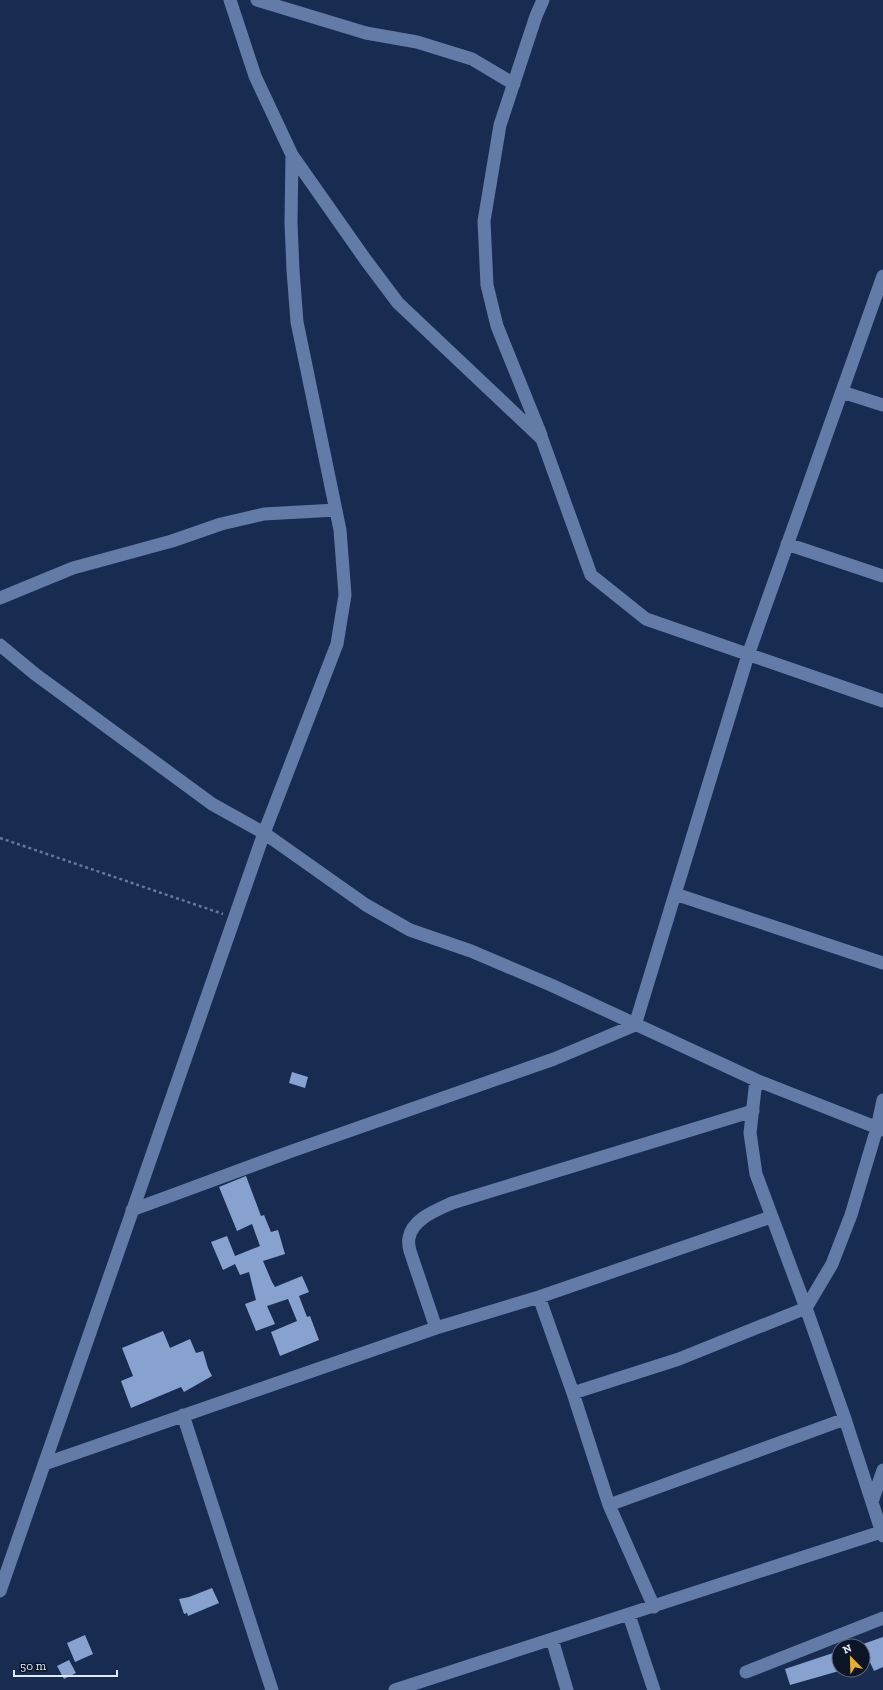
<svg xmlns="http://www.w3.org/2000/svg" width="883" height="1690" viewBox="0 0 883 1690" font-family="'Zilla Slab',serif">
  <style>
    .building { fill: #88a2d0 }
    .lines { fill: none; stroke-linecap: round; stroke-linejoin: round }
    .path { stroke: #677796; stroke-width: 2.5; stroke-dasharray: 3 3; stroke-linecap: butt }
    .minor { stroke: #637ba7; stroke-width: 13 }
  </style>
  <rect width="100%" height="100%" fill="#182c52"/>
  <path class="building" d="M 292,1072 L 308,1077 L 305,1088 L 289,1083 Z
    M 246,1176 L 261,1216 L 264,1215 L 271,1232 L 278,1230 L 285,1254 L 263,1261 L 272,1282 L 275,1287 L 302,1276 L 309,1292 L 299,1296 L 307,1317 L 310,1316 L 319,1340 L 280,1356 L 271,1332 L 297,1321 L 288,1299 L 267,1306 L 275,1324 L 256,1331 L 245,1304 L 256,1300 L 249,1272 L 240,1275 L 235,1264 L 223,1270 L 211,1242 L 227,1236 L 235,1256 L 260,1246 L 252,1224 L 237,1231 L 219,1187 Z
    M 163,1331 L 170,1348 L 190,1339 L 196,1353 L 203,1351 L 208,1368 L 212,1376 L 184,1392 L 181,1387 L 131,1408 L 121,1381 L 133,1376 L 122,1348 Z
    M 212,1588 L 219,1603 L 188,1616 L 187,1613 L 184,1614 L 179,1599 L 189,1597 Z
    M 85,1635 L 93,1654 L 75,1662 L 67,1643 Z
    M 883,1637 L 883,1667 L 874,1671 L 869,1660 L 863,1662 L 863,1644 Z
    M 839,1651 L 839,1671 L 790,1685 L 785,1669 Z
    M 69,1660 L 76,1673 L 64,1679 L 57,1666 Z"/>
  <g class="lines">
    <path class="path" d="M 0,838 L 223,914"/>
    <path class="minor" d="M 230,0 L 255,76 L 292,155 L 365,259 L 398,303 L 542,439 L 591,575 L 646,619 L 883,701
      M 257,0 L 366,33 L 417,42 L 472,59 L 514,84
      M 842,392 L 883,405
      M 541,435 L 497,326 L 487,285 L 484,221 L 500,125 L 536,16 L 543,0
      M 787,544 L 883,576
      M 0,598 L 73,568 L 172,541 L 221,524 L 264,514 L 336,510
      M 0,645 L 35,674 L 212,804 L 264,833 L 366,905 L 410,930 L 471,951 L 551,985 L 756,1080 L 883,1130
      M 675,894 L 883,963
      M 756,1080 L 750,1133 L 756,1174 L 806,1308 L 845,1419 L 883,1536
      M 132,1210 L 292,1151 L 554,1059 L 635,1025 L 748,655 L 883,276
      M 539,1297 L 573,1393 L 679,1359 L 806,1308 L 832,1264 L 851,1215 L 877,1128 L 883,1100
      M 436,1328 L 410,1251 C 409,1247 408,1242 409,1238 C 412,1219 437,1210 452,1203 L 753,1111
      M 573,1393 L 609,1505 L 654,1607
      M 183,1415 L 272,1690
      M 44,1464 L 436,1328 L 539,1297 L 771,1217
      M 872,1502 L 883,1470
      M 609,1505 L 845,1419
      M 0,1591 L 264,833 L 337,644 L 345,595 L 340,530 L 297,322 L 293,270 L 291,223 L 292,155
      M 629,1615 L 654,1690
      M 552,1639 L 567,1690
      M 746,1672 L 883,1618
      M 395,1690 L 881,1532"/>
  </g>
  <g transform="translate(851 1658) rotate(337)"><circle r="19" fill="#0c1526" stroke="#606a7c"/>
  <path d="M0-3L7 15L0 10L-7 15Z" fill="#e5ad36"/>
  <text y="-6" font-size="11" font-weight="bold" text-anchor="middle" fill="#dfeafd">N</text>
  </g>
  <path d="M14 1670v6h103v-6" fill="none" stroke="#dfeafd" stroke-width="2"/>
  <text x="20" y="1670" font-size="12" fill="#dfeafd" stroke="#0c1526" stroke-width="3" paint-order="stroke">50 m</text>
</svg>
